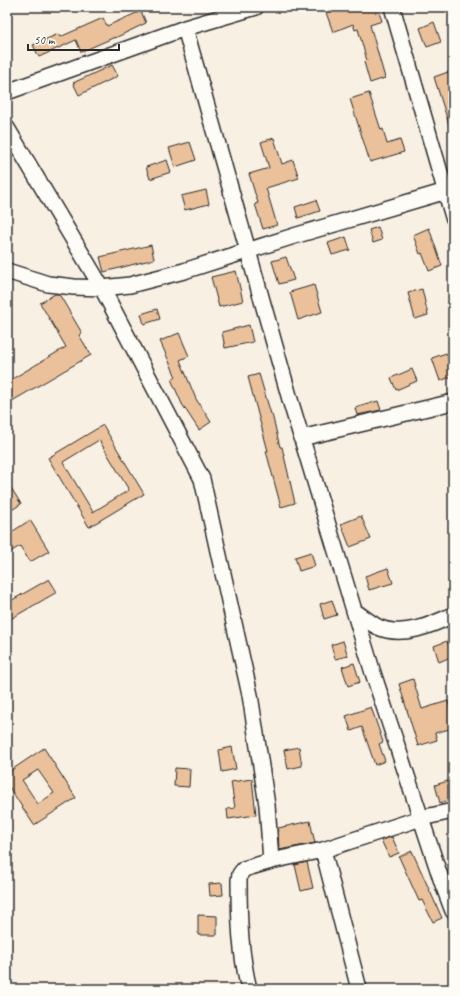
<svg xmlns="http://www.w3.org/2000/svg" width="460" height="996" viewBox="0 0 460 996" font-family="Caveat,sans-serif">
  <style>
    .building { fill: #eac19a; stroke: #2b2b2b; fill-rule: evenodd }
    .lines { fill: none; stroke-linecap: round; stroke-linejoin: round }
    .minor-casing { stroke: #2b2b2b; stroke-width: 18 }
    .minor { stroke: #fdfcf7; stroke-width: 15 }
  </style>
  <rect width="100%" height="100%" fill="#f9f0e4"/>
  <filter id="ink" filterUnits="userSpaceOnUse"><feTurbulence type="fractalNoise" baseFrequency=".025" numOctaves="2"/><feDisplacementMap in="SourceGraphic" scale="8" xChannelSelector="R" yChannelSelector="G"/><feConvolveMatrix kernelMatrix="1 2 1 2 8 2 1 2 1" color-interpolation-filters="sRGB"/></filter>
  <g filter="url(#ink)">
    <path class="building" d="M 324,7 L 377,7 L 382,21 L 370,25 L 385,78 L 370,83 L 364,62 L 367,61 L 358,29 L 355,30 L 353,24 L 333,32 Z
      M 141,11 L 146,23 L 115,38 L 115,37 L 81,52 L 76,40 L 39,57 L 33,45 L 58,34 L 60,37 L 103,18 L 107,26 Z
      M 434,22 L 441,42 L 427,47 L 420,28 Z
      M 112,65 L 118,76 L 79,95 L 73,83 Z
      M 448,72 L 453,87 L 453,131 L 451,131 L 434,77 Z
      M 369,93 L 381,130 L 383,129 L 387,144 L 400,140 L 404,152 L 370,162 L 350,99 Z
      M 274,138 L 282,164 L 293,160 L 299,178 L 266,188 L 277,225 L 263,229 L 255,204 L 258,203 L 249,174 L 269,168 L 261,142 Z
      M 190,142 L 196,160 L 175,167 L 169,148 Z
      M 167,160 L 171,172 L 150,179 L 146,167 Z
      M 206,190 L 209,204 L 185,210 L 181,196 Z
      M 316,200 L 320,211 L 298,218 L 295,207 Z
      M 378,227 L 382,240 L 373,243 L 369,230 Z
      M 429,228 L 442,266 L 429,271 L 422,253 L 420,254 L 413,235 Z
      M 346,237 L 350,250 L 332,255 L 328,243 Z
      M 151,245 L 154,259 L 104,272 L 100,257 Z
      M 286,257 L 294,280 L 279,284 L 272,261 Z
      M 236,271 L 243,301 L 219,307 L 211,277 Z
      M 314,285 L 322,312 L 298,320 L 290,292 Z
      M 422,289 L 428,315 L 415,319 L 408,293 Z
      M 55,294 L 59,294 L 82,333 L 79,335 L 91,355 L 7,404 L 7,382 L 66,347 L 40,303 Z
      M 157,309 L 160,319 L 144,324 L 141,314 Z
      M 249,325 L 253,342 L 225,348 L 222,332 Z
      M 179,333 L 189,356 L 180,360 L 196,399 L 211,422 L 199,430 L 182,404 L 171,379 L 176,377 L 160,341 Z
      M 446,353 L 447,355 L 453,353 L 453,376 L 440,381 L 432,358 Z
      M 412,369 L 417,381 L 396,390 L 391,378 Z
      M 259,374 L 271,414 L 272,414 L 280,447 L 282,447 L 295,503 L 281,507 L 266,451 L 268,451 L 248,377 Z
      M 378,401 L 381,410 L 357,415 L 355,408 Z
      M 103,425 L 144,494 L 89,527 L 48,458 ZM 99,440 L 129,490 L 93,512 L 63,462 Z
      M 7,481 L 21,504 L 7,513 Z
      M 361,516 L 371,539 L 350,547 L 341,524 Z
      M 30,520 L 49,551 L 30,562 L 20,546 L 7,554 L 7,535 Z
      M 311,552 L 315,566 L 299,571 L 295,557 Z
      M 388,568 L 393,583 L 369,590 L 365,576 Z
      M 49,579 L 57,592 L 7,621 L 7,603 Z
      M 332,600 L 337,615 L 324,619 L 320,604 Z
      M 343,641 L 348,656 L 335,659 L 331,645 Z
      M 447,641 L 453,656 L 439,662 L 434,646 Z
      M 354,663 L 360,682 L 348,686 L 342,667 Z
      M 413,679 L 422,709 L 448,701 L 453,719 L 453,728 L 435,733 L 437,740 L 418,746 L 399,684 Z
      M 371,707 L 383,742 L 379,744 L 385,761 L 375,765 L 362,727 L 351,731 L 346,716 Z
      M 232,747 L 236,769 L 222,772 L 219,750 Z
      M 299,747 L 302,766 L 288,769 L 284,750 Z
      M 44,748 L 76,798 L 34,825 L 7,784 L 7,773 ZM 38,770 L 54,793 L 38,804 L 22,780 Z
      M 175,768 L 190,769 L 189,787 L 174,786 Z
      M 252,779 L 256,815 L 228,819 L 227,809 L 235,808 L 231,782 Z
      M 451,780 L 453,788 L 453,799 L 440,803 L 435,785 Z
      M 310,821 L 315,843 L 279,850 L 278,828 Z
      M 392,837 L 399,853 L 389,857 L 381,840 Z
      M 412,851 L 442,918 L 433,922 L 422,900 L 419,901 L 399,857 Z
      M 307,862 L 313,888 L 301,891 L 295,865 Z
      M 222,883 L 223,895 L 210,896 L 209,884 Z
      M 198,915 L 217,916 L 217,935 L 198,935 Z"/>
    <g class="lines">
      <defs>
        <path id="minor" d="M 256,7 L 185,28 L 291,403 L 373,673 L 442,882 L 453,911
          M 392,7 L 453,217
          M 7,92 L 185,28
          M 7,128 L 102,288 L 202,479 L 250,695 L 267,805 L 271,861
          M 7,271 L 48,284 L 74,287 L 102,288 L 130,285 L 184,271 L 294,236 L 453,189
          M 301,438 L 453,402
          M 354,611 C 362,616 370,623 378,627 C 402,638 432,625 453,615
          M 323,850 L 359,989
          M 249,989 C 240,953 239,917 239,880 L 240,874 L 244,869 L 271,861 L 323,850 L 421,818 L 453,811"/>
      </defs>
      <use href="#minor" class="minor-casing"/>
      <use href="#minor" class="minor"/>
    </g>
  </g>
  <rect width="460" height="996" fill="none" stroke="#fdfcf7" stroke-width="24"/>
  <rect x="12" y="12" width="436" height="972" fill="none" stroke="#2b2b2b" stroke-width="1.5" filter="url(#ink)"/>
  <path d="M28 44v6h91v-6" fill="none" stroke="#2b2b2b" stroke-width="2"/>
  <text x="34" y="44" font-size="12" fill="#2b2b2b" stroke="#fdfcf7" stroke-width="3" paint-order="stroke">50 m</text>
</svg>
